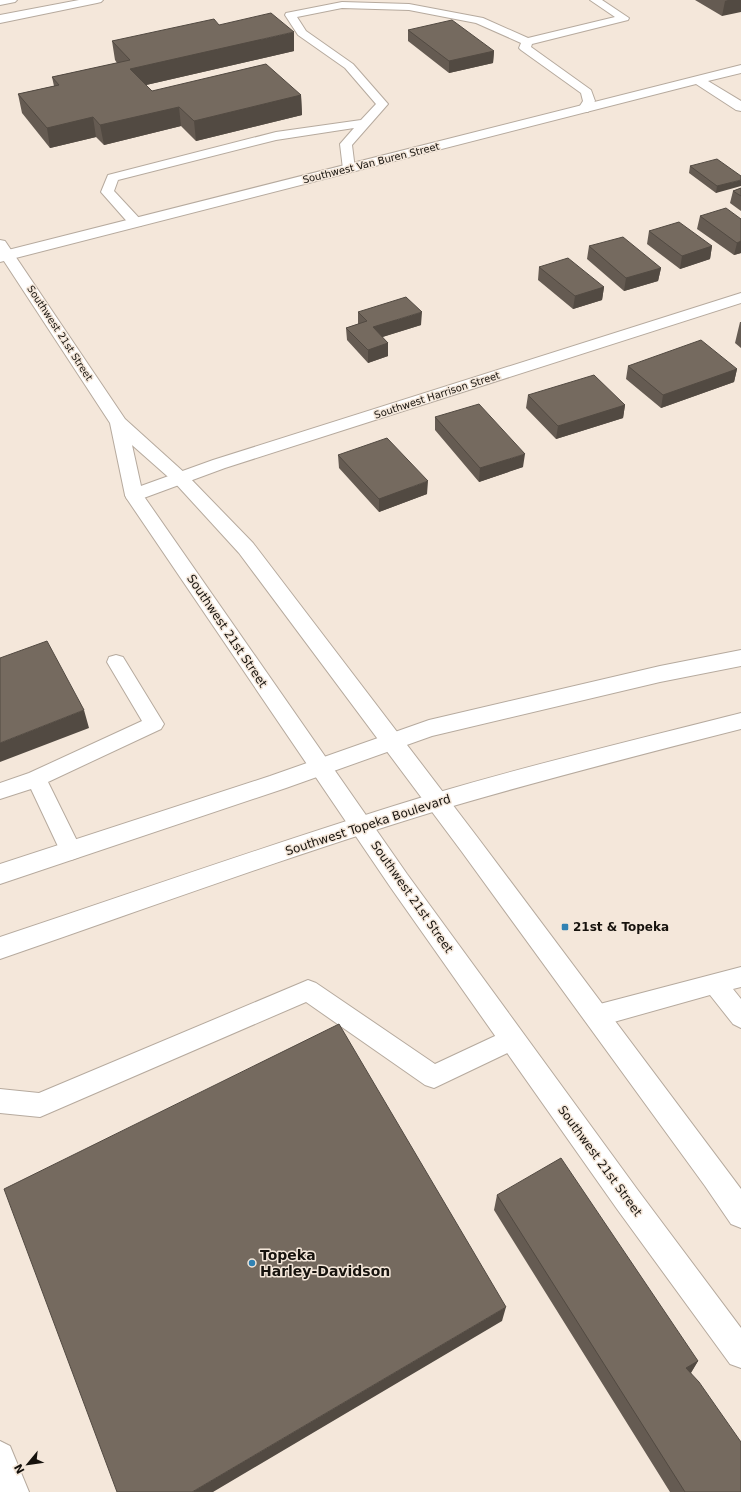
<svg xmlns="http://www.w3.org/2000/svg" width="741" height="1492" viewBox="0 0 741 1492" font-family="'DejaVu Sans',sans-serif">
  <style>
    .lines { fill: none; stroke-linecap: round; stroke-linejoin: round }
    .lane-casing { stroke: #b6aa9e; stroke-width: 2 }
    .street-casing { stroke: #b6aa9e; stroke-width: 2 }
    .secondary-casing { stroke: #b6aa9e; stroke-width: 2 }
    .primary-casing { stroke: #b6aa9e; stroke-width: 2 }
    .lane { fill: #fff; fill-rule: evenodd }
    .street { fill: #fff; fill-rule: evenodd }
    .secondary { fill: #fff; fill-rule: evenodd }
    .primary { fill: #fff; fill-rule: evenodd }
    .wall { fill: #655b52 }
    .shaded-wall { fill: #524a42 }
    .building { fill: #756a5f; stroke: #524a42 }
    .poi-dot { fill: #3182b3; stroke: #f4e7da; stroke-width: 1.5 }
    .labels { text-anchor: middle; dominant-baseline: central; stroke-width: 3; stroke-linejoin: round; paint-order: stroke }
    .far-street-label { font-size: 10px; fill: #16120d; stroke: #f4e7da }
    .street-label { font-size: 12px; fill: #16120d; stroke: #f4e7da }
    .poi-label { font-size: 12px; font-weight: bold; fill: #16120d; stroke: #f4e7da; text-anchor: start }
    .near-poi-label { font-size: 14px; font-weight: bold; fill: #16120d; stroke: #f4e7da; text-anchor: start }
  </style>
  <rect width="100%" height="100%" fill="#f4e7da"/>
  <g class="lines">
    <defs>
      <path id="lane" d="M 590,0 L 602,0 L 629,18 L 628,20 L 532,44 L 531,47 L 591,90 L 595,101 L 588,112 L 580,112 L 578,109 L 583,101 L 581,93 L 521,50 L 519,48 L 521,43 L 476,23 L 409,10 L 342,8 L 297,17 L 306,31 L 353,64 L 388,104 L 352,145 L 355,169 L 353,172 L 345,172 L 343,169 L 340,144 L 354,128 L 276,140 L 118,180 L 114,191 L 141,220 L 143,223 L 141,226 L 131,226 L 101,192 L 108,175 L 276,132 L 361,120 L 376,104 L 345,68 L 298,35 L 285,15 L 286,13 L 342,2 L 409,4 L 483,18 L 528,38 L 615,17 Z
        M 116,655 L 123,657 L 164,724 L 161,729 L 48,782 L 82,851 L 79,857 L 71,860 L 63,857 L 31,789 L 0,799 L 0,783 L 29,773 L 142,721 L 107,662 L 109,657 Z
        M 741,967 L 741,987 L 733,989 L 741,999 L 741,1028 L 733,1024 L 710,995 L 596,1027 L 588,1023 L 584,1016 L 588,1009 L 596,1005 Z
        M 308,980 L 316,983 L 435,1064 L 512,1028 L 520,1031 L 524,1039 L 520,1047 L 434,1088 L 425,1085 L 306,1002 L 40,1117 L 0,1113 L 0,1089 L 39,1093 Z
        M 0,1441 L 10,1446 L 29,1492 L 0,1492 Z"/>
      <path id="street" d="M 741,65 L 741,73 L 708,81 L 741,101 L 741,111 L 736,110 L 696,84 L 0,262 L 0,252 Z
        M 741,293 L 741,303 L 225,468 L 141,499 L 134,501 L 127,499 L 125,495 L 127,491 L 213,460 Z"/>
      <path id="secondary" d="M 0,0 L 17,0 L 15,2 L 0,5 Z
        M 79,0 L 103,0 L 101,2 L 97,3 L 0,23 L 0,15 Z
        M 0,240 L 5,241 L 125,419 L 187,475 L 253,543 L 478,838 L 741,1189 L 741,1228 L 731,1224 L 705,1186 L 462,852 L 239,553 L 175,483 L 132,445 L 143,495 L 407,874 L 637,1189 L 741,1328 L 741,1368 L 730,1364 L 617,1209 L 391,888 L 127,499 L 125,495 L 110,423 L 0,255 Z"/>
      <path id="primary" d="M 741,650 L 741,666 L 660,682 L 432,736 L 286,788 L 0,884 L 0,864 L 270,776 L 429,720 L 660,666 Z
        M 741,713 L 741,729 C 639,755 537,781 436,811 C 289,856 145,909 0,959 L 0,937 C 145,889 290,837 436,793 C 537,763 639,739 741,713 Z"/>
    </defs>
    <use href="#lane" class="lane-casing"/>
    <use href="#street" class="street-casing"/>
    <use href="#secondary" class="secondary-casing"/>
    <use href="#primary" class="primary-casing"/>
    <use href="#lane" class="lane"/>
    <use href="#street" class="street"/>
    <use href="#secondary" class="secondary"/>
    <use href="#primary" class="primary"/>
  </g>
  <path class="wall" d="M 695,0 L 741,0 L 722,16 Z
    M 219,25 L 294,51 L 146,85 L 152,91 L 301,95 L 302,115 L 196,141 L 181,126 L 104,145 L 96,137 L 50,148 L 22,113 L 18,94 L 54,86 L 52,77 L 117,63 L 115,60 L 112,41 Z
    M 408,30 L 494,51 L 493,63 L 449,73 L 408,41 Z
    M 690,166 L 741,176 L 716,193 L 689,173 Z
    M 741,188 L 741,211 L 730,203 L 733,191 Z
    M 700,216 L 741,219 L 741,253 L 734,255 L 697,229 Z
    M 649,231 L 712,246 L 710,259 L 680,269 L 647,244 Z
    M 589,246 L 661,268 L 658,281 L 624,291 L 587,259 Z
    M 539,267 L 604,287 L 602,300 L 573,309 L 538,280 Z
    M 358,312 L 421,325 L 382,337 L 388,343 L 388,356 L 368,363 L 347,340 L 346,328 L 358,324 Z
    M 740,322 L 741,322 L 741,348 L 735,343 Z
    M 628,366 L 737,369 L 734,382 L 661,408 L 626,379 Z
    M 528,395 L 625,405 L 623,418 L 556,439 L 526,408 Z
    M 435,417 L 523,467 L 479,482 L 435,430 Z
    M 338,455 L 427,494 L 379,512 L 339,468 Z
    M 497,1195 L 698,1361 L 691,1373 L 741,1492 L 670,1492 L 494,1210 Z"/>
  <path class="shaded-wall" d="M 728,0 L 741,0 L 741,12 L 722,16 L 725,1 Z
    M 294,32 L 294,51 L 133,88 L 130,69 Z
    M 494,51 L 493,63 L 449,73 L 449,61 Z
    M 301,95 L 302,115 L 196,141 L 194,121 Z
    M 179,107 L 181,126 L 104,145 L 100,125 Z
    M 93,117 L 96,137 L 50,148 L 47,128 Z
    M 741,180 L 741,186 L 716,193 L 717,186 Z
    M 741,241 L 741,253 L 734,255 L 737,243 Z
    M 712,246 L 710,259 L 680,269 L 682,256 Z
    M 661,268 L 658,281 L 624,291 L 626,278 Z
    M 604,287 L 602,300 L 573,309 L 575,296 Z
    M 422,312 L 421,325 L 373,340 L 373,327 Z
    M 388,343 L 388,356 L 368,363 L 368,350 Z
    M 737,369 L 734,382 L 661,408 L 663,395 Z
    M 625,405 L 623,418 L 556,439 L 558,426 Z
    M 525,454 L 523,467 L 479,482 L 480,468 Z
    M 428,481 L 427,494 L 379,512 L 379,499 Z
    M 84,710 L 89,728 L 0,762 L 0,743 Z
    M 506,1307 L 502,1321 L 213,1492 L 192,1492 Z
    M 698,1361 L 690,1374 L 686,1368 Z"/>
  <path class="building" d="M 271,13 L 294,32 L 130,69 L 152,91 L 266,64 L 301,95 L 194,121 L 179,107 L 100,125 L 93,117 L 47,128 L 18,94 L 59,85 L 52,77 L 130,60 L 112,41 L 214,19 L 219,25 Z
    M 452,20 L 494,51 L 449,61 L 408,30 Z
    M 717,159 L 741,176 L 741,180 L 717,186 L 690,166 Z
    M 741,188 L 741,196 L 733,191 Z
    M 726,208 L 741,219 L 741,241 L 737,243 L 700,216 Z
    M 679,222 L 712,246 L 682,256 L 649,231 Z
    M 623,237 L 661,268 L 626,278 L 589,246 Z
    M 568,258 L 604,287 L 575,296 L 539,267 Z
    M 406,297 L 422,312 L 373,327 L 388,343 L 368,350 L 346,328 L 367,321 L 358,312 Z
    M 701,340 L 737,369 L 663,395 L 628,366 Z
    M 594,375 L 625,405 L 558,426 L 528,395 Z
    M 479,404 L 525,454 L 480,468 L 435,417 Z
    M 387,438 L 428,481 L 379,499 L 338,455 Z
    M 47,641 L 84,710 L 0,743 L 0,658 Z
    M 339,1024 L 506,1307 L 192,1492 L 117,1492 L 4,1189 Z
    M 561,1158 L 698,1361 L 686,1368 L 699,1382 L 741,1442 L 741,1492 L 685,1492 L 497,1195 Z"/>
  <g class="poi-dot">
    <rect x="561" y="923" width="8" height="8" rx="2"/>
    <circle cx="252" cy="1263" r="4"/>
  </g>
  <g class="labels">
    <g class="far-street-label">
      <text transform="translate(371 163) rotate(-14)">Southwest Van Buren Street</text>
      <text transform="translate(60 333) rotate(57)">Southwest 21st Street</text>
      <text transform="translate(437 395) rotate(-18)">Southwest Harrison Street</text>
    </g>
    <g class="street-label">
      <text transform="translate(227 631) rotate(56)">Southwest 21st Street</text>
      <text transform="translate(368 825) rotate(-18)">Southwest Topeka Boulevard</text>
      <text transform="translate(412 897) rotate(55)">Southwest 21st Street</text>
      <text transform="translate(600 1161) rotate(54)">Southwest 21st Street</text>
    </g>
    <g class="poi-label">
      <text x="573" y="927">21st &amp; Topeka</text>
    </g>
    <g class="near-poi-label">
      <text x="260" y="1255">Topeka<tspan x="260" dy="16">Harley-Davidson</tspan></text>
    </g>
  </g>
  <g transform="translate(28 1464) rotate(241)" stroke="#f4e7da" stroke-width="3" paint-order="stroke">
  <path d="M0-3L7 15L0 10L-7 15Z" fill="#16120d"/>
  <text y="-6" font-size="11" font-weight="bold" text-anchor="middle" fill="#16120d">N</text>
  </g>
</svg>
